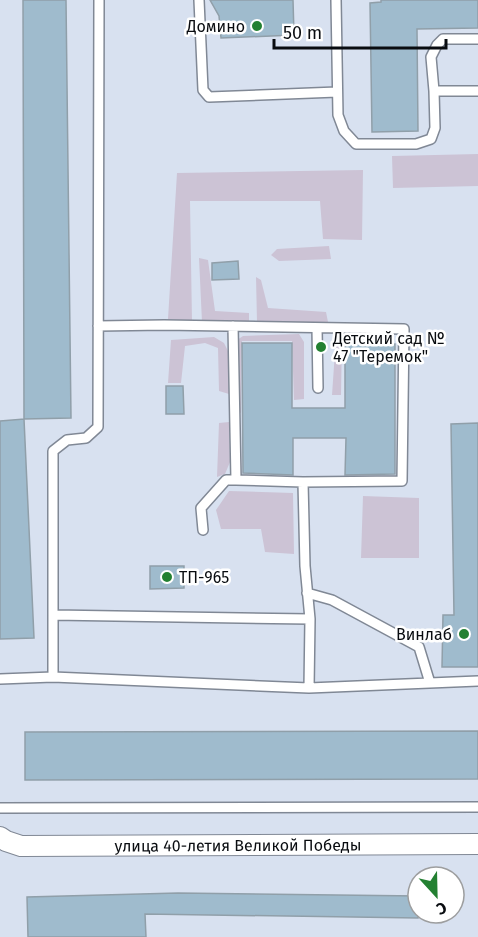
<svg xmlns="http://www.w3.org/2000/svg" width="478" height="937" viewBox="0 0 478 937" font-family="'Fira Sans',sans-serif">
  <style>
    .green { fill: #ccc3d5 }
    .building { fill: #9fbbcd; stroke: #909fa9; stroke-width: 1.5 }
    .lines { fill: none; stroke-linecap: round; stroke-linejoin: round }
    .lane-casing { stroke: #808895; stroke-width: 12 }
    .street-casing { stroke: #808895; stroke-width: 22 }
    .lane { stroke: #fff; stroke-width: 9 }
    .street { stroke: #fff; stroke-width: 20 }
    .poi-dot { fill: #238031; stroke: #fff; stroke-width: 2 }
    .labels { text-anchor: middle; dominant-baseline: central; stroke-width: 5; stroke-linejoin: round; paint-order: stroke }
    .poi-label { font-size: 16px; fill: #090c10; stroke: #fff; text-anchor: end }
    .street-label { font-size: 16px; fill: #090c10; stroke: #fff }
  </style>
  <rect width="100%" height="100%" fill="#d8e1f0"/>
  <path class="green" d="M 478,154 L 478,186 L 393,188 L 392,156 Z
    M 363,170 L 362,240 L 323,239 L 320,201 L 190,201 L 192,321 L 168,319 L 177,173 Z
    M 329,246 L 331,259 L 279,261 L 271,255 L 277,249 Z
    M 199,258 L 208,260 L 215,311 L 249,313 L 249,323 L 202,322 Z
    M 256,277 L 261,280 L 268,308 L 326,312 L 328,322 L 257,322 Z
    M 299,334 L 304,342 L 304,399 L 294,400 L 292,341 L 242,341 L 241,413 L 239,412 L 237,340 L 243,336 Z
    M 214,337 L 224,343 L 228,351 L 229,394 L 219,391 L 218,348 L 205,343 L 185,346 L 181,383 L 168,383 L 171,340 Z
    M 336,337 L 342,338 L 341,395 L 332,395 Z
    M 229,422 L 230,462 L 225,474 L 217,477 L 219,423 Z
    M 229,491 L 293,493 L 294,554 L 265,552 L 261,529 L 221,529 L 216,510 Z
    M 363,496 L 419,498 L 419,558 L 361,558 Z"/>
  <path class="building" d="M 23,0 L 66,0 L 71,418 L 24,419 Z
    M 210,0 L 293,0 L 294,35 L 221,38 L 219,16 Z
    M 381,0 L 478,0 L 478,28 L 417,29 L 418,131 L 372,132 L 370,3 L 381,2 Z
    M 238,261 L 239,279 L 212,280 L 212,263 Z
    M 242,343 L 292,343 L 292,408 L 345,408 L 345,344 L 395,344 L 395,474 L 345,475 L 346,438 L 293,438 L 293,475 L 243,473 Z
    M 166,386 L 183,386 L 184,414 L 166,414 Z
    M 24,419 L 34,638 L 0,639 L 0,421 Z
    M 478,423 L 478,667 L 442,667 L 443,615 L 454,615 L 451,424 Z
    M 150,566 L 184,566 L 184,588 L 150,589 Z
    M 478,731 L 478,779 L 25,780 L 25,732 Z
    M 178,893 L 418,896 L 418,918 L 145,914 L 146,937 L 28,937 L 27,897 Z"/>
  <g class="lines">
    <defs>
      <path id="lane" d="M 199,0 L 203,90 L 209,97 L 337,92
        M 336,0 L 338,115 L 344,131 L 356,144 L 416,144 L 431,139 L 435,128 L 434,91 L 431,57 L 437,45 L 443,39 L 478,39
        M 434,91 L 478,91
        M 98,326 L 164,325 L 404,329 L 402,481 L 303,482 L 236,480 L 233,326
        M 317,328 L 318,388
        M 303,482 L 305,566 L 310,619 L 309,688
        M 203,530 L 201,508 L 226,480 L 236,480
        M 307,593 L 332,600 L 419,647 L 430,683
        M 53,615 L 310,619
        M 53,677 L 53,451 L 67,440 L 86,438 L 98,427 L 99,0
        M 0,679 L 53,677 L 309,688 L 478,681
        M 0,808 L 478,807"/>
      <g id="street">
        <path id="s1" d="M 0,837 L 6,841 L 21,846 L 478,844"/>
      </g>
    </defs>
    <use href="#lane" class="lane-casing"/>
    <use href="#street" class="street-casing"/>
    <use href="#lane" class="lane"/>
    <use href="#street" class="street"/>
  </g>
  <g class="poi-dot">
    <circle cx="257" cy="26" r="6"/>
    <circle cx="321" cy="347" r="6"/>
    <circle cx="167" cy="577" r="6"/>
    <circle cx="464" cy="634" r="6"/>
  </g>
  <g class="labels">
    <g class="poi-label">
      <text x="245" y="26">Домино</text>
      <text x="333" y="338" text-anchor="start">Детский сад №<tspan x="333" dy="18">47 "Теремок"</tspan></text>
      <text x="179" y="577" text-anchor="start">ТП-965</text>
      <text x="452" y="634">Винлаб</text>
    </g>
    <g class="street-label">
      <text stroke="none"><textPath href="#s1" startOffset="240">улица 40-летия Великой Победы</textPath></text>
    </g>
  </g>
  <g transform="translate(436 895) rotate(158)"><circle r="28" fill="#ffffff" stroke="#9d9e9f" stroke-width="1.5"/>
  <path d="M0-4.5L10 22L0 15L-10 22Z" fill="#238031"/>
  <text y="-9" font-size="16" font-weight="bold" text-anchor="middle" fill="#090c10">С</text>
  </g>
  <path d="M274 39v9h172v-9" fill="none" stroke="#090c10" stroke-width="3"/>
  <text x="283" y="39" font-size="18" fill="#090c10" stroke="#ffffff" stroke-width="4.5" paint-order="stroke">50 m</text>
</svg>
